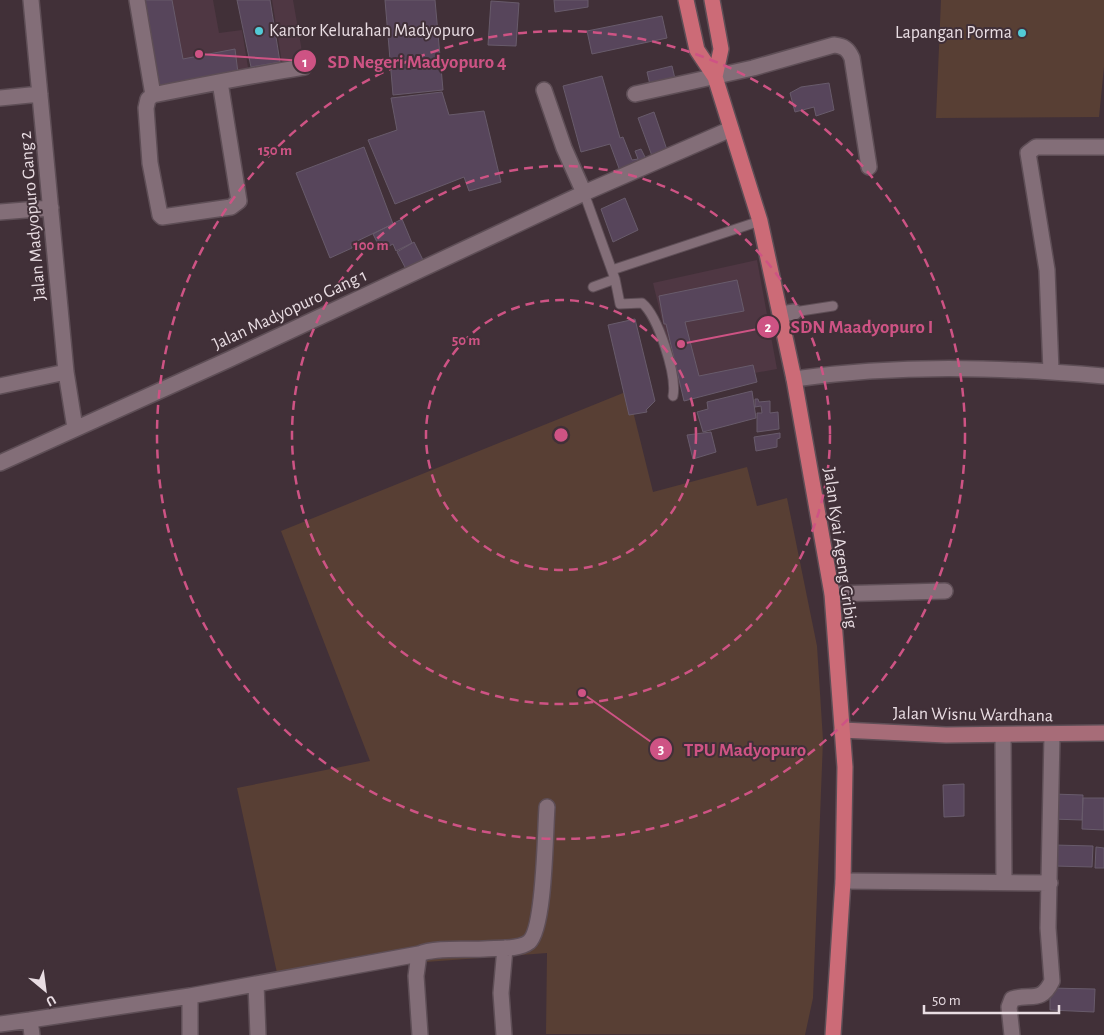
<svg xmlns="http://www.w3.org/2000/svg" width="1104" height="1035" viewBox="0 0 1104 1035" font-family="'Alegreya Sans',sans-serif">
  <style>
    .built { fill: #4f3743 }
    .green { fill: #583f34 }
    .building { fill: #57455b; stroke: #685b6b }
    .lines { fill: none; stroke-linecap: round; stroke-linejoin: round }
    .lane-casing { stroke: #5e4e56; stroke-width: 11 }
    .street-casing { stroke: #5e4e56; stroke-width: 18 }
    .secondary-casing { stroke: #5e4e56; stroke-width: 18 }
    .primary-casing { stroke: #5e4e56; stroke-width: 18 }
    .lane { stroke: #836e78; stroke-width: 9 }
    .street { stroke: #836e78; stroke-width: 15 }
    .secondary { stroke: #a76c78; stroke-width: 15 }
    .primary { stroke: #cc6b77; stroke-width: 15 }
    .ring { fill: none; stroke: #ce5384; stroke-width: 2.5; stroke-dasharray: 9 6 }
    .poi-dot { fill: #52cbd7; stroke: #413038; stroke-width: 2 }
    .labels { text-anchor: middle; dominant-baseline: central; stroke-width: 4; stroke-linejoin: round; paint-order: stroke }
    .poi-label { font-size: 18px; fill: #e9dde3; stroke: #413038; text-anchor: start }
    .street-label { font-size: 18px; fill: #e9dde3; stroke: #413038 }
    .centre { fill: #ce5384; stroke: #413038; stroke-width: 2.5 }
    .ring-label { font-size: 15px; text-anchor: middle; font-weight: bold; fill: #ce5384; stroke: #413038; stroke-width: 4; stroke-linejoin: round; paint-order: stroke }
    .leader { fill: none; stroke: #ce5384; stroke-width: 2 }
    .callout-dot { fill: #ce5384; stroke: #413038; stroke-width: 2 }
    .mark-label { font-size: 15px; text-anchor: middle; font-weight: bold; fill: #fff }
    .callout-label { font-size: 19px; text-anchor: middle; font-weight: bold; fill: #ce5384; stroke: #413038; stroke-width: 4; stroke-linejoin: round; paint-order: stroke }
  </style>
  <rect width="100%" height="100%" fill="#413038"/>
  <path class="built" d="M 141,0 L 213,0 L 219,33 L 242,30 L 249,74 L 159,92 Z
    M 272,0 L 293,0 L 304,63 L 283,69 Z
    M 757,260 L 777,369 L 678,387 L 653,283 Z"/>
  <path class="green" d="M 941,0 L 1104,0 L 1104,67 L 1099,117 L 936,118 Z
    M 628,391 L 653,492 L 747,467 L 757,506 L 787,498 L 817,646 L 823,740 L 813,998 L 805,1035 L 546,1034 L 547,953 L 277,973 L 237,788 L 370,761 L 281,531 Z"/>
  <path class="building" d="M 142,0 L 172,0 L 183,59 L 235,49 L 238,73 L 159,91 Z
    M 237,0 L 270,0 L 280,62 L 251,67 Z
    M 385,0 L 435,0 L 443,90 L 393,95 Z
    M 554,0 L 588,0 L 588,7 L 555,12 Z
    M 491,1 L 519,3 L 516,46 L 488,45 Z
    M 662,16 L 667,38 L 592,54 L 587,31 Z
    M 672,66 L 676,83 L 651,89 L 647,72 Z
    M 602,76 L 620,138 L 623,137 L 632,160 L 638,159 L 635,151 L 641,149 L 646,159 L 620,171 L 610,144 L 581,152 L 563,86 Z
    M 829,83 L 834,110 L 816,116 L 814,107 L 795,112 L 790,93 L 801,87 Z
    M 442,92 L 449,115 L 484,111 L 501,182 L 469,191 L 464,177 L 395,204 L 368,140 L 397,130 L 391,98 Z
    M 654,112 L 667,150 L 652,156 L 638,118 Z
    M 364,147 L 393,224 L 351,244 L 352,248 L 330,258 L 296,173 Z
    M 625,198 L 638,230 L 613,242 L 601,209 Z
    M 402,219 L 412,243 L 396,251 L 393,244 L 381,250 L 373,234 Z
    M 414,242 L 423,260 L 406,269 L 397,252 Z
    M 737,280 L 744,311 L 685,322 L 699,376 L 753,365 L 757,382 L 684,401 L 666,324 L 664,324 L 659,296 Z
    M 635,319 L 655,401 L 646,410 L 647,412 L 629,415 L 608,325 Z
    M 752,391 L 756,418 L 703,432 L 697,412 L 708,409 L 707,402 Z
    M 755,399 L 758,399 L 759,402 L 770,401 L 770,413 L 778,412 L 779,429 L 757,432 L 757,413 L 762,413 L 761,406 L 755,407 Z
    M 711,432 L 716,452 L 693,459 L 687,435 Z
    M 780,433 L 780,438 L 777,439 L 777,447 L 756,451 L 754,437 Z
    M 964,784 L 964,816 L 944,817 L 943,785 Z
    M 1053,794 L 1083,795 L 1082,820 L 1052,819 Z
    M 1083,798 L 1104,798 L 1104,830 L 1082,829 Z
    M 1054,845 L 1093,846 L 1092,867 L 1054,866 Z
    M 1096,847 L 1104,848 L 1104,868 L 1095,868 Z
    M 1050,988 L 1095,989 L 1094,1012 L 1050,1010 Z"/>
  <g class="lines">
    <defs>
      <path id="lane" d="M 584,193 L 615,279 L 620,304 L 642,303 C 658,316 677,375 673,396
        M 612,270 L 760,221
        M 593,287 L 615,279
        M 794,312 L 833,306"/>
      <path id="street" d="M 31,0 L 66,372 L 75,428
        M 137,0 L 153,95
        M 220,82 L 239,201 L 231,207 L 162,217 L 160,215 L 150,163 L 146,108 L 148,99 L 153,95 C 203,85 254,75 304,67
        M 544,90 L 564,148 L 584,193
        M 635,94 L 753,68 L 834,45 C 844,46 848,49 852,58 L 869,167
        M 0,98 L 40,94
        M 0,212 L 51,208
        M 781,314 L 794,312
        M 1051,371 L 1047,270 L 1028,153 L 1036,147 L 1104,147
        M 794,379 C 898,364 1000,367 1104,376
        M 0,386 L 66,372
        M 0,463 L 230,359 L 584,193 L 731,129
        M 832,594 L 945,591
        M 1003,736 L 1004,882
        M 843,881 L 1050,883
        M 256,984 L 258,1035
        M 190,996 L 419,954
        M 0,1024 L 30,1020
        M 32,1035 L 30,1020 L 190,996 L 190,1035
        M 420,1035 L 416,976 L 419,954 C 435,947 467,950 484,949 C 497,948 519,950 529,942 C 545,928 545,831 547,807
        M 504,1035 L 501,993 L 505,948
        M 1012,1035 L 1009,1007 L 1012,999 C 1031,993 1041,1004 1052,981 L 1048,928 L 1052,736"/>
      <path id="secondary" d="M 842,730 L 946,735 L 1104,733"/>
      <path id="primary" d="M 686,0 L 697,50 L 715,77 L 760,221 L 794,379 L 832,594 L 845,767 L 843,881 L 833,1035
        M 712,0 L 721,49 L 715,77"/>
    </defs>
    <use href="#lane" class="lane-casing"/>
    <use href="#street" class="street-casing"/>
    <use href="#secondary" class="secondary-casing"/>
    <use href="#primary" class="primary-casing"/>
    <use href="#lane" class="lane"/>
    <use href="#street" class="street"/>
    <use href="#secondary" class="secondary"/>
    <use href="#primary" class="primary"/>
  </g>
  <g class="ring">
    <circle cx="561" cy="435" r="135"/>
    <circle cx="561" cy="435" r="269"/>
    <circle cx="561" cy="435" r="404"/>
  </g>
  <g class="poi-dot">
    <circle cx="259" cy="31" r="5"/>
    <circle cx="1022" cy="33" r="5"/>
  </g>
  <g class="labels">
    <g class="poi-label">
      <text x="269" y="31">Kantor Kelurahan Madyopuro</text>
      <text x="1012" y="33" text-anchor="end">Lapangan Porma</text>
    </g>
    <g class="street-label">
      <text transform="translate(33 216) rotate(-95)">Jalan Madyopuro Gang 2</text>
      <text transform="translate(290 310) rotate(-25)">Jalan Madyopuro Gang 1</text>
      <text transform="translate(840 548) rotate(82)">Jalan Kyai Ageng Gribig</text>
      <text transform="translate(973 715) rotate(1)">Jalan Wisnu Wardhana</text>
    </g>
  </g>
  <circle cx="561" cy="435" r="8" class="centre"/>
  <g class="ring-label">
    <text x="275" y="155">150 m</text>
    <text x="371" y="250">100 m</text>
    <text x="466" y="345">50 m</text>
  </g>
  <path class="leader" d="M199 54L305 61M681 344L768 327M582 693L661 749"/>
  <g class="callout-dot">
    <circle cx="199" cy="54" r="5"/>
    <circle cx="681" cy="344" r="5"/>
    <circle cx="582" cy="693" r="5"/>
    <circle cx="305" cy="61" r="12"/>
    <circle cx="768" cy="327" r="12"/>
    <circle cx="661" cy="749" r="12"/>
  </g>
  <g class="mark-label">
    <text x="305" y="67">1</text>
    <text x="768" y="332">2</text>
    <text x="661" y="754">3</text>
  </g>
  <g class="callout-label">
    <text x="417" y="68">SD Negeri Madyopuro 4</text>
    <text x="862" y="333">SDN Maadyopuro I</text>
    <text x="745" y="756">TPU Madyopuro</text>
  </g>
  <g transform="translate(45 990) rotate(151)" stroke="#413038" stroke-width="4" paint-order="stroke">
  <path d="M0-4L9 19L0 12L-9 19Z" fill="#e9dde3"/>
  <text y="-8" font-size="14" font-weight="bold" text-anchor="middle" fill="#e9dde3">U</text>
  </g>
  <path d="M924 1005v8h135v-8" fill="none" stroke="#e9dde3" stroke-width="2.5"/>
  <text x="932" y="1005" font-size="15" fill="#e9dde3" stroke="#413038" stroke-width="4" paint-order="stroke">50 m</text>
</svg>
